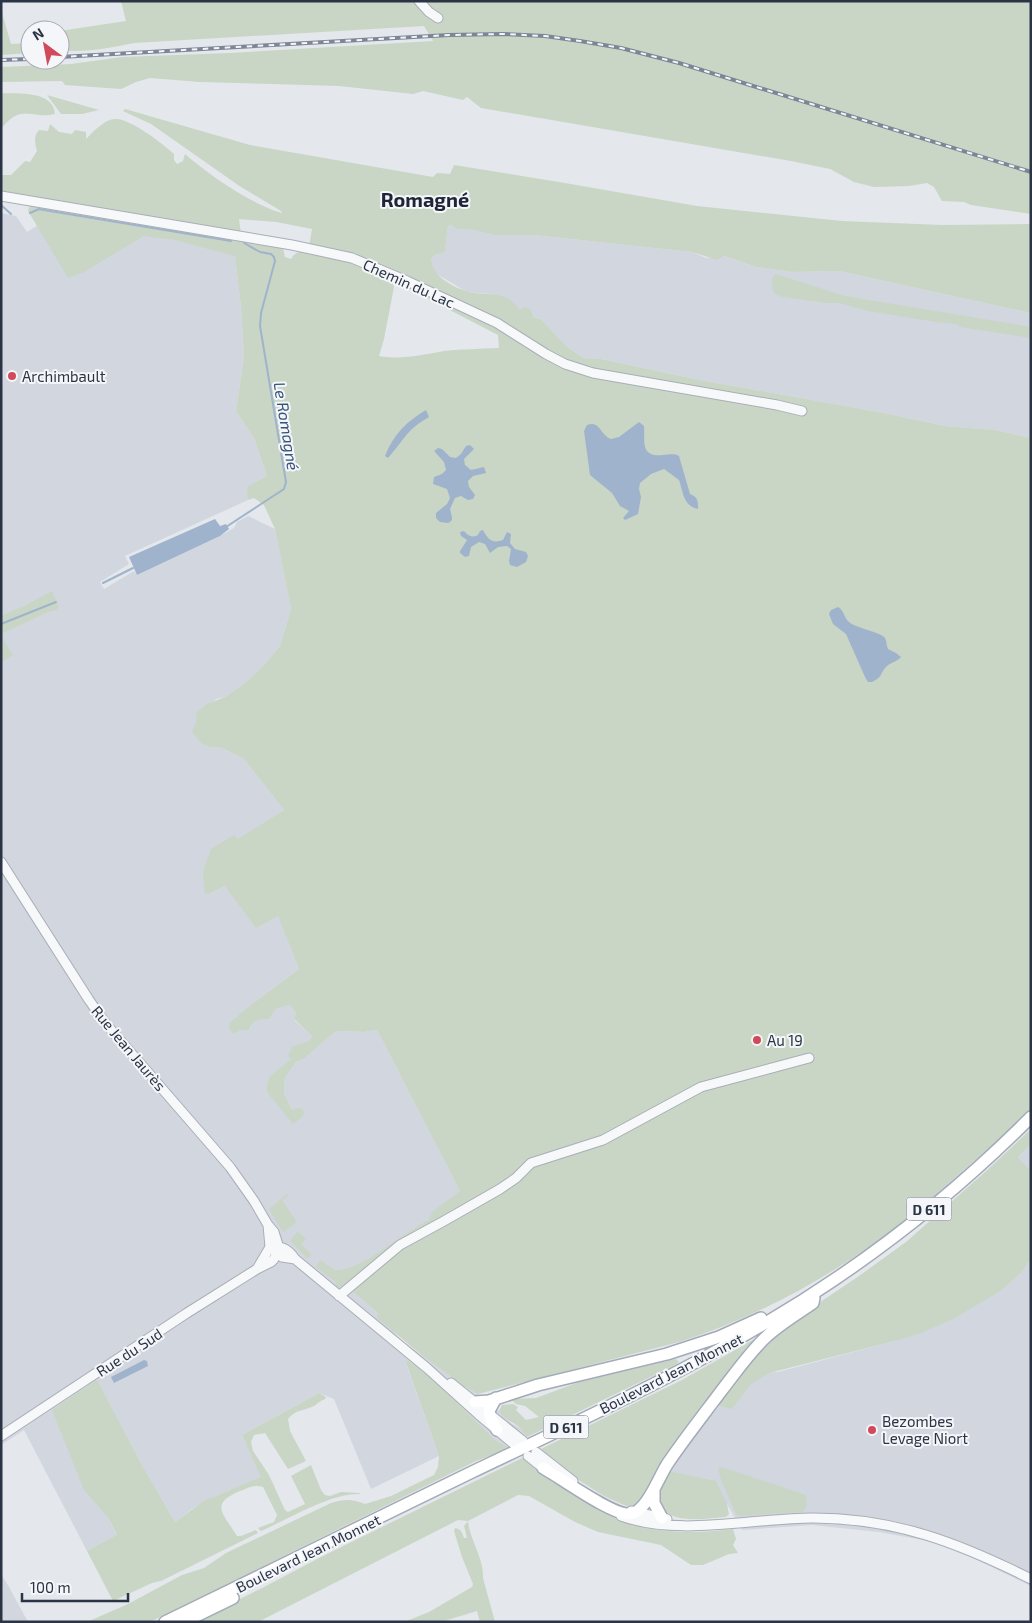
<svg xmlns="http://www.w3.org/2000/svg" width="1032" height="1623" viewBox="0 0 1032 1623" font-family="'Exo 2',sans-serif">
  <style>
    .built { fill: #d2d6de }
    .green { fill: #c9d6c5; fill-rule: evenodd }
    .water { fill: #9fb4cc }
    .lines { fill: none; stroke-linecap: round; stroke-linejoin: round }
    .stream { stroke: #9fb4cc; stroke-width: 2 }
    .minor-casing { stroke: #a9aeb7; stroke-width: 11 }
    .major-casing { stroke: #a3abb8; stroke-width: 14 }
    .minor { stroke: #f7f8fa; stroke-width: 9 }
    .major { stroke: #fff; stroke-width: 11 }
    .rail-casing { stroke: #7d8696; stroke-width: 4 }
    .rail { stroke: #f4f6f9; stroke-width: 2; stroke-dasharray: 5.5; stroke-linecap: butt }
    .poi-dot { fill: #d1495b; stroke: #f4f6f9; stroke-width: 2 }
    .labels { text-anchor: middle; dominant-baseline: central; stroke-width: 4; stroke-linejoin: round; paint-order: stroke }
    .shield { fill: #f4f6f9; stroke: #676e7b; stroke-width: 1 }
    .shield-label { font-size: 14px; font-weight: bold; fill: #2b3445 }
    .street-label { font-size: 15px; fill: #2b3445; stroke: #f4f6f9 }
    .poi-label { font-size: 15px; fill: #2b3445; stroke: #f4f6f9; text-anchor: start }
    .water-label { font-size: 16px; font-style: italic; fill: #34527a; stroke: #f4f6f9 }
    .district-label { font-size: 20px; font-weight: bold; fill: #1d2536; stroke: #f4f6f9 }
  </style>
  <rect width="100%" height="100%" fill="#e4e7ec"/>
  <path class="built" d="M 1,213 L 16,216 L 27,232 L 49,218 L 174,240 L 235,255 L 241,307 L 244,357 L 236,411 L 254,438 L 267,476 L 248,487 L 248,500 L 125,556 L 129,564 L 100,582 L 104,589 L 134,571 L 137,575 L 220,536 L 234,528 L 237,522 L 248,516 L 275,529 L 291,609 L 280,646 L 265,664 L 245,683 L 225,697 L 216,699 L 198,720 L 199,739 L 202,744 L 210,747 L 222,748 L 244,759 L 284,810 L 238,840 L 209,894 L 225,886 L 278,915 L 299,969 L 248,1007 L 230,1022 L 234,1034 L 241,1030 L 249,1030 L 252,1023 L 257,1019 L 269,1019 L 276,1009 L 290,1005 L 296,1013 L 294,1020 L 312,1036 L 309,1041 L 291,1059 L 269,1078 L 266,1092 L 292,1110 L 284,1093 L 285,1078 L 296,1062 L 305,1058 L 336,1031 L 364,1032 L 377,1030 L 470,1210 L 352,1291 L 378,1313 L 399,1338 L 465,1387 L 478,1394 L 499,1411 L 511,1423 L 520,1428 L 527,1440 L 511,1448 L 495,1440 L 436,1382 L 408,1360 L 406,1364 L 439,1456 L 371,1489 L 334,1399 L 319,1393 L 242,1435 L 262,1477 L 216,1496 L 192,1509 L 175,1522 L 142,1465 L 97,1381 L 84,1489 L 109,1519 L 117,1536 L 87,1551 L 24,1430 L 1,1445 Z
    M 451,225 L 456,229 L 473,230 L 495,235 L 533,235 L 692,252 L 706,258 L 723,256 L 756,267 L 792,272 L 839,271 L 1031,313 L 1031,438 L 995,430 L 945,426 L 884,413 L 700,380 L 601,359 L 583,358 L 566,346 L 541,319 L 533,317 L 520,310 L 512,301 L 492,294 L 467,292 L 440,276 L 434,271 L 432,267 L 432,258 L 435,255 L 445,252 L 448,226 Z
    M 1031,1144 L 1031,1171 L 1018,1157 Z
    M 1031,1258 L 1031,1586 L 973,1558 L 934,1542 L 879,1532 L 812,1525 L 742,1530 L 727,1504 L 670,1471 L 694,1435 L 749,1373 L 778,1372 L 895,1341 L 1002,1290 L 1022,1272 Z
    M 1,1574 L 9,1587 L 28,1622 L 1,1622 Z"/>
  <path class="green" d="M 121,1 L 1031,1 L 1031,214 L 971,205 L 964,202 L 942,201 L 934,187 L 927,183 L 909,186 L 874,187 L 854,182 L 830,169 L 791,161 L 481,108 L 467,97 L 463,100 L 423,91 L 413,94 L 339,86 L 200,82 L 150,78 L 136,82 L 121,89 L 65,85 L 62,81 L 1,82 L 1,67 L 71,64 L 122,57 L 230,53 L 433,41 L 424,26 L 134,43 C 109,48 85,53 60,50 L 60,31 L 126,21 Z
    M 1,9 L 11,44 L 30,43 L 30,53 L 1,55 Z
    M 1,93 C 18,94 53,90 55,114 C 31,120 22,102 1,129 Z
    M 47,95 L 99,110 L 82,114 L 61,114 Z
    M 125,109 L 250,145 L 433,177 L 437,173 L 450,174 L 454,165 L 559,182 L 697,206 L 842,221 L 942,225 L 1031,224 L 1031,313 L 839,271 L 792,272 L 756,267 L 724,256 L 717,260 L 692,252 L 533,235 L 495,235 L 473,230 L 456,229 L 451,225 L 448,226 L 445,252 L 435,255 L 432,258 C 429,274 452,287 466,291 C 480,296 499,291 512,301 C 515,303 518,308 520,310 L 525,307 L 531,309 L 533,317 L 541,319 L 566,346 L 583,358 L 601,359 L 700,380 L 884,413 L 945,426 L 995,430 L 1031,438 L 1031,1111 L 1002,1139 L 991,1146 C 963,1170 936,1195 908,1218 C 840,1272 761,1316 679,1342 L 478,1394 L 465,1387 L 423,1356 L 377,1318 L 378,1313 L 352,1291 L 407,1244 L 396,1244 L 340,1287 L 334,1286 L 337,1283 L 316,1267 L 320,1260 L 335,1270 L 339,1270 C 367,1267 402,1233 429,1220 L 432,1212 L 460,1191 L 377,1030 L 364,1032 L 336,1031 L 305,1058 L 296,1062 L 285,1078 L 284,1093 L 292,1110 L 301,1108 L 304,1112 L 302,1117 L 293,1124 L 266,1091 L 269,1077 L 291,1059 L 288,1056 L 292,1047 L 309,1041 L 312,1036 L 294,1019 L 296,1013 L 290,1005 L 276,1009 L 269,1019 C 258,1019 253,1019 249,1030 L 241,1030 L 234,1034 L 229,1029 L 230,1022 L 248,1007 L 299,969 L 278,916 L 256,928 L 225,886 L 209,894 L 205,893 L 203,872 L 211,849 L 234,835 L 238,839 L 284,810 L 244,759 L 222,748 L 210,747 L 202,744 L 192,732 L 197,720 L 196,713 L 207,704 L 225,697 L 245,683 L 265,664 L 280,646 L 291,609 L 275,529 L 264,505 L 254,498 L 248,500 L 247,487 L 267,476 L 254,438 L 236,411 L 244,357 L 241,307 L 235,256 L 174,240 L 144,236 L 84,272 L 68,278 L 28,211 L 29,207 L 36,204 L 197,233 L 202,225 L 1,193 L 1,175 L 11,175 L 25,161 L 30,162 L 37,151 C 35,143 33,137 39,130 L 48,131 L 50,124 L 59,132 L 72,134 L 75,130 L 86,132 L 86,139 C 93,132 104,120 114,119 C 129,117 163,144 174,154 L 174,160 L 177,164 L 183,161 L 185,154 C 210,176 251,204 282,213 L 281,211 L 238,185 L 151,124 L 123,111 ZM 239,219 L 276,222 L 312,229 L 308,253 C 299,251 296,251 291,259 L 285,257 L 283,248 L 242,241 ZM 392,280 L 498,335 L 499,348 C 481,349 462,349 444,351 C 422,355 401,360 379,356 L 384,339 L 394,287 Z
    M 776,274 L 845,296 L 1031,327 L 1031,338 L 960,327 L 956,324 L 936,322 L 868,311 L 838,303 L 827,303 L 783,297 L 775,294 C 772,289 771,281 773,276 Z
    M 52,591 L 59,607 L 56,610 L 48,612 L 1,634 L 1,616 L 26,605 Z
    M 1,636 L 13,655 L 1,662 Z
    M 1031,1129 L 1031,1144 L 1018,1157 L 1031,1171 L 1031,1258 L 1022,1272 L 1002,1290 L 953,1319 L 921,1333 L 895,1341 L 769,1373 L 750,1385 L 732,1409 L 719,1406 L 725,1394 L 759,1350 L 798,1317 L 859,1276 L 906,1242 L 985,1172 Z
    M 287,1194 L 288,1196 L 282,1200 L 297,1222 L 283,1232 L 269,1209 Z
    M 297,1232 L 300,1233 L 306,1239 L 301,1244 L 311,1254 L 308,1259 L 290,1241 Z
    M 758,1337 L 639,1504 L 632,1507 L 624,1505 L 604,1496 L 577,1479 L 539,1450 L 682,1380 Z
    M 676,1359 L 679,1362 L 675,1365 L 527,1437 C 523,1434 522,1430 519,1427 C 510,1420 507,1422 499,1411 L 502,1405 L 513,1404 L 518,1407 L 516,1410 L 526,1420 L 539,1417 L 525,1406 L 516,1404 L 511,1399 L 536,1398 L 579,1382 Z
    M 408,1360 L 436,1382 L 495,1440 L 511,1448 L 476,1461 L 150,1622 L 87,1622 L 128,1604 L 182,1575 L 204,1568 L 226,1553 L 331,1503 C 345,1499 352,1499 365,1504 L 391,1496 L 434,1475 L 438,1467 L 439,1456 L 406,1363 Z
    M 97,1380 L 142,1465 L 175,1522 L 204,1501 L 261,1477 L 242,1435 L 319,1393 L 326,1397 L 325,1399 C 320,1401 318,1403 314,1406 C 304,1411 296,1409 288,1419 L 290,1431 L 306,1461 L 288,1469 L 265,1433 L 254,1435 L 251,1442 L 253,1451 L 269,1475 L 285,1510 L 288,1512 L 305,1504 L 291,1476 L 311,1465 L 321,1490 L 325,1495 L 330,1496 L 341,1492 L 359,1493 L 360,1494 C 330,1493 289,1519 261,1531 L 258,1528 L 274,1522 L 277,1515 L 263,1487 C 254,1484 248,1488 240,1491 C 209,1504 223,1513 237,1536 L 241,1536 L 256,1530 L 258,1533 L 161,1581 L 152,1583 L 113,1601 L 87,1551 L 117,1535 L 109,1519 L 84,1490 L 52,1410 Z
    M 524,1457 C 533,1464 541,1474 550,1480 C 613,1524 655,1539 733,1529 L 736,1539 L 733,1545 L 738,1553 L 729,1554 L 703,1565 L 691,1565 L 661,1545 L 598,1532 L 575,1522 L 529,1496 L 518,1495 L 468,1521 C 470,1541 484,1558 483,1578 L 495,1622 L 480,1622 L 477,1611 L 441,1622 L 404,1622 L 429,1612 L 472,1587 L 473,1584 L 462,1557 L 454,1531 L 455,1528 C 461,1529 462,1532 464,1538 L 467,1538 L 464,1526 L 468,1521 L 458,1520 L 258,1622 L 194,1622 L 264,1587 L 321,1557 Z
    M 722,1467 L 806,1495 L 807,1505 L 803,1512 L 740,1516 L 736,1514 L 721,1480 L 718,1468 Z
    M 668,1471 L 716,1481 L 727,1504 L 729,1514 L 726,1517 C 707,1518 670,1526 660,1504 C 658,1500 658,1493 659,1489 C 661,1483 665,1477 668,1471 Z"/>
  <path class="water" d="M 426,410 L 429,417 C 406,430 405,439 388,458 L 385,456 C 393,435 407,421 426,410 Z
    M 639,422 L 644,426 C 645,442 640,457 663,455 C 669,455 673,453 679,456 L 690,494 C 698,497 698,501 698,509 C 683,506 683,491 679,480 L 664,469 L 651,474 L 640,483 L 639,489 L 641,497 L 638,514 L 625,520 L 623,518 L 629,511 L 620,506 L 612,493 L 590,475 L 584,431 L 587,425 C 600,420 600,435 611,439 L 619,437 Z
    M 470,445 L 474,449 L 464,459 L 465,465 L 471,470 L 484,467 L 486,473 L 473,476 L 468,481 L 469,487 L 475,495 L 473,499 L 468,500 L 461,496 L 455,498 L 450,509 C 451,515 455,521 448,523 L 440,522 L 436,518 L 436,513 L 447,504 L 450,498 L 447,489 L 433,484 L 434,477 L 442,474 L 446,470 L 444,462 L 434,451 L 438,448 L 442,449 L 450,457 L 456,458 L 461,454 L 466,446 Z
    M 215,519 L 220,526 L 226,524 L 229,529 L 220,536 L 137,575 L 129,557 Z
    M 483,530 C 488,539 491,544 503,540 L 507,532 L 511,534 L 510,543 L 515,549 L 526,552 L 528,556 L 526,562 L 517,567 L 510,565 L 509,561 L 511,549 L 507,546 L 498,547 L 490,553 L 485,544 L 479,542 L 471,547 L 469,556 L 465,557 L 460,553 L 460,551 L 467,540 L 461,536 L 460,532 L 464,531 C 468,536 472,538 478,535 L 480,531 Z
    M 838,607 C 844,610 844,618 849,622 C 854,627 882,633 885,638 C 887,641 886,645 888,649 L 896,653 L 901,657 C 897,662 891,662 886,667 C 880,673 883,677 872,682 L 868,682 L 865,677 L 846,634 L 833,624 L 829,614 L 831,610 Z
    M 144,1360 L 147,1361 L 148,1366 L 114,1383 L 111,1377 Z"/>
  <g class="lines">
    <path class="stream" d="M 1,205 L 11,214
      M 30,213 L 39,209 L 44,210 L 231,241
      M 226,527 L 284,489 L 286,482 L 260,326 L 261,313 L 275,261 L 274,257 L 271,254 L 260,252 L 244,243
      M 103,583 L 133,568
      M 1,624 L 56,602"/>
    <defs>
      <path id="minor" d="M 419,1 L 429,12 L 438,18
        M 1,196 L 292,245 L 352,258 L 407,281 L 497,323 L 546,354 L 565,364 L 593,373 L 777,405 L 802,411
        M 1,862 L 89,1000 L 106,1024 L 230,1167 L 254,1201 L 268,1225 L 274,1232 L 279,1248 L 274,1259 L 271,1262 L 257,1269 L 187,1313 L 1,1436
        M 268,1225 L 270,1247 L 282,1257 L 295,1259
        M 270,1247 C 282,1245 289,1250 295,1259 L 427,1368 L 478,1414 L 515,1445
        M 257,1269 L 270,1247
        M 339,1296 L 400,1245 L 444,1221 L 500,1189 L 516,1178 L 531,1163 L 603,1140 L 701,1087 L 809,1058
        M 451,1383 L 523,1441
        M 536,1452 L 573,1481
        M 528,1456 L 548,1472
        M 631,1511 L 667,1519
        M 621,1516 C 679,1537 752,1518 813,1518 C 895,1518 959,1543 1031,1579"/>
      <path id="major" d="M 496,1398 L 489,1411 L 491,1419 L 497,1430
        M 475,1402 L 489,1401 L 538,1385 L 667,1354 L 719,1337 L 761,1318
        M 543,1468 C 561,1478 613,1516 630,1514 C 647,1512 659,1476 668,1463 C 685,1438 704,1414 722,1390 C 736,1372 750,1352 766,1337 C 780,1324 797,1314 813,1303 L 814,1298
        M 654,1490 L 654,1503 L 662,1518
        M 165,1622 C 267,1573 368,1522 470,1473 C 564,1428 660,1384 750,1332 C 852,1274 948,1200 1031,1117
        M 184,1622 L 233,1598"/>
    </defs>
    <use href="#minor" class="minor-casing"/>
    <use href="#major" class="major-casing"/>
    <use href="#minor" class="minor"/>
    <use href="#major" class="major"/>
    <defs>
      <path id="rail" d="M 60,57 L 449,35 L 503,34 L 545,36 L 580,41 L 621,48 L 679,63 L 1031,172
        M 1,60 L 30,59"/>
    </defs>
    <use href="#rail" class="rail-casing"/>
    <use href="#rail" class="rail"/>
  </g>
  <g class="poi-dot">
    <circle cx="12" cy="376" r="5"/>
    <circle cx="757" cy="1040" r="5"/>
    <circle cx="872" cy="1430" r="5"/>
  </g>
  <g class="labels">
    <g class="shield">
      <rect x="906.5" y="1197.5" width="45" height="23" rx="4"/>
      <rect x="543.5" y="1415.5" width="45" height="23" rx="4"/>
    </g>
    <g class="shield-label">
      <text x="929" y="1209">D 611</text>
      <text x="566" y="1427">D 611</text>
    </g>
    <g class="street-label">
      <text transform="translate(409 283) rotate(24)">Chemin du Lac</text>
      <text transform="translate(129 1048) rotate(50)">Rue Jean Jaurès</text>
      <text transform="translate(129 1352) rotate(-33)">Rue du Sud</text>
      <text transform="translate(671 1373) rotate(-27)">Boulevard Jean Monnet</text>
      <text transform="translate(308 1553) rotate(-26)">Boulevard Jean Monnet</text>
    </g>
    <g class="poi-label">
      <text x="22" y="376">Archimbault</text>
      <text x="767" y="1040">Au 19</text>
      <text x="882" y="1421">Bezombes<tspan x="882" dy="17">Levage Niort</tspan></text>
    </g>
    <g class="water-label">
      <text transform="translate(287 426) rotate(81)">Le Romagné</text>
    </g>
    <g class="district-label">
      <text x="425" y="199">Romagné</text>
    </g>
  </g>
  <rect width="1032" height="1623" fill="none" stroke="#2b3445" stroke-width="5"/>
  <g transform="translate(45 45) rotate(328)"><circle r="24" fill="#f4f6f9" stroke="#a4a8b1"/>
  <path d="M0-4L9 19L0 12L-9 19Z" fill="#d1495b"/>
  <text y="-8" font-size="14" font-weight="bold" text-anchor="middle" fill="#2b3445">N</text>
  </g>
  <path d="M22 1593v8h106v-8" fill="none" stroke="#2b3445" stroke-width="2.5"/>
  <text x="30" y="1593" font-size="15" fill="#2b3445" stroke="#f4f6f9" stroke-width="4" paint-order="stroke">100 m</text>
</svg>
